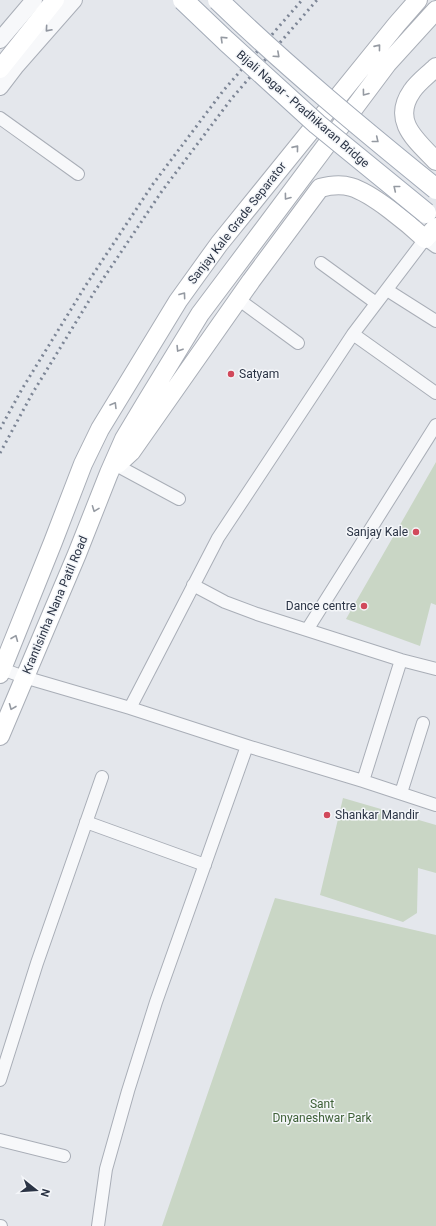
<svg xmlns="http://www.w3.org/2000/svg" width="436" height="1226" viewBox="0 0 436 1226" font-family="Roboto,sans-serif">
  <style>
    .green { fill: #c9d6c5 }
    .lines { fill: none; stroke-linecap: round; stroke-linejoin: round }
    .minor-casing { stroke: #a9aeb7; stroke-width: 14 }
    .tertiary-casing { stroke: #a9aeb7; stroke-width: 18 }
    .secondary-casing { stroke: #a9aeb7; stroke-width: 20 }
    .minor { stroke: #f7f8fa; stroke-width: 12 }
    .tertiary { stroke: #f7f8fa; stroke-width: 16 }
    .secondary { stroke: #fff; stroke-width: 18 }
    .rail { stroke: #7d8696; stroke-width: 3; stroke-dasharray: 2 4; stroke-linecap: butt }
    .primary-bridge-casing { stroke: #a3abb8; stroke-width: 22; stroke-linecap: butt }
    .primary-bridge { stroke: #fff; stroke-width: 20 }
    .oneway { stroke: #9196a0 }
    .oneway2 { stroke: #959aa2 }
    .poi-dot { fill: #d1495b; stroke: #f4f6f9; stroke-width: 1.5 }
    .labels { text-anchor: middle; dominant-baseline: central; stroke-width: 3; stroke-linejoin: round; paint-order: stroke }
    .street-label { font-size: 12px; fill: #2b3445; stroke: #f4f6f9 }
    .poi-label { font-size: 12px; fill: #2b3445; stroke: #f4f6f9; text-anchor: start }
    .park-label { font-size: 12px; fill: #3f6138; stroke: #f4f6f9 }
  </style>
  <rect width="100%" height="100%" fill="#e4e7ec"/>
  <path class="green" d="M 436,462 L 436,605 L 431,603 L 420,646 L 346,619 Z
    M 343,798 L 436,825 L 436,873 L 418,868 L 417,913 L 403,922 L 320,895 Z
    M 275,898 L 436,935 L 436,1226 L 162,1226 Z"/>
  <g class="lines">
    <defs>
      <path id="minor" d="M 0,118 L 78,174
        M 321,263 L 376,303
        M 387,290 L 436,321
        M 238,299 L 298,343
        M 353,334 L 436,393
        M 116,465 L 179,499
        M 193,585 L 225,602 L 257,614 L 401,660 L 436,669
        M 307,630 L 436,425
        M 2,669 L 24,677 L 130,708 L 247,746 L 363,781 L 436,805
        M 130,708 L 218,538 L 353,334 L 425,239 L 436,247
        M 363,781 L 401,660
        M 401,793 L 423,723
        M 86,822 L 205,865
        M 0,1080 L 37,963 L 102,777
        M 0,1140 L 64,1156
        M 0,1226 L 1,1226
        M 98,1226 L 106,1169 L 128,1091 L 156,1002 L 247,746"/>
      <path id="tertiary" d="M 0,40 L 34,0
        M 0,87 L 16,66 L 74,0"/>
      <path id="secondary" d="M 436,67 C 428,75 418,82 412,91 C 391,121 416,140 436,161
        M 0,69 L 55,0
        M 118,464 L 131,452 L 251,281 L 320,188 C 331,185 341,184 351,187 C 372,193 409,224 425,239 L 436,227
        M 0,674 L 53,542 L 83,464 L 100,429 L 178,301 L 219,244 L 397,24 L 418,0
        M 0,736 L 77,554 L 109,473 L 124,439 L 148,399 L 200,314 L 233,270 L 387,64 L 436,10"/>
    </defs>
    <use href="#minor" class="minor-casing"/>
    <use href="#tertiary" class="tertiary-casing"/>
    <use href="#secondary" class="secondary-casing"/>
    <use href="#minor" class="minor"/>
    <use href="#tertiary" class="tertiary"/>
    <use href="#secondary" class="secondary"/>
    <path class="rail" d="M 0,429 L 22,389 L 86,285 L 153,184 L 223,91 L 302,0
      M 0,453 L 32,394 L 95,291 L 162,191 L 232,98 L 317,0"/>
    <defs>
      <path id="primary-bridge" d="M 183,0 L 226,41 L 317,124 L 426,213
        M 218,0 C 287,67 361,128 436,189"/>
    </defs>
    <use href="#primary-bridge" class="primary-bridge-casing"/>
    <use href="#primary-bridge" class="primary-bridge"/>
  </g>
  <defs><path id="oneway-chevron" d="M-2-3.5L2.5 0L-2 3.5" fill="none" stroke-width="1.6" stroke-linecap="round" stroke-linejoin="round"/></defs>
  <use class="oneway" href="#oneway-chevron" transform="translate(48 29) rotate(131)"/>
  <g class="oneway2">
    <use href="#oneway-chevron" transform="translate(223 39) rotate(-136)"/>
    <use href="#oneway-chevron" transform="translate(378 47) rotate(-51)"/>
    <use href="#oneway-chevron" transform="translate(277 55) rotate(42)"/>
    <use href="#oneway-chevron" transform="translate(365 93) rotate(127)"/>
    <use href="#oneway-chevron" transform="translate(376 140) rotate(39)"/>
    <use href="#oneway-chevron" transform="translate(296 148) rotate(-51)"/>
    <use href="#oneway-chevron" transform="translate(396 188) rotate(-141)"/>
    <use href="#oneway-chevron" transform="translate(287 197) rotate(127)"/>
    <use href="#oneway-chevron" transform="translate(183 295) rotate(-54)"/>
    <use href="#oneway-chevron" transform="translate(179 349) rotate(122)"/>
    <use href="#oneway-chevron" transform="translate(114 405) rotate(-59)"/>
    <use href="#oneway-chevron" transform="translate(95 509) rotate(111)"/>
    <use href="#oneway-chevron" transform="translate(15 638) rotate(-68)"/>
    <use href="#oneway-chevron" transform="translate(12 707) rotate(112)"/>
  </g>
  <g class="poi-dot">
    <circle cx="231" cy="374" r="4"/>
    <circle cx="416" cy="532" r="4"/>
    <circle cx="364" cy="606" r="4"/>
    <circle cx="327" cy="815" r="4"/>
  </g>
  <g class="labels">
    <g class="street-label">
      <text transform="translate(303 109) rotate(41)">Bijali Nagar - Pradhikaran Bridge</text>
      <text transform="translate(237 223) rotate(-52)">Sanjay Kale Grade Separator</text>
      <text transform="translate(55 605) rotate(-67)">Krantisinha Nana Patil Road</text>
    </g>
    <g class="poi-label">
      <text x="239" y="374">Satyam</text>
      <text x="408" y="532" text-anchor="end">Sanjay Kale</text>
      <text x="356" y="606" text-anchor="end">Dance centre</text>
      <text x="335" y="815">Shankar Mandir</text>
    </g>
    <g class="park-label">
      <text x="322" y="1104">Sant<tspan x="322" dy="14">Dnyaneshwar Park</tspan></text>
    </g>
  </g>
  <g transform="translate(36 1190) rotate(107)" stroke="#f4f6f9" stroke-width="3" paint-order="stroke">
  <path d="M0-3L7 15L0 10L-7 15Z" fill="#2b3445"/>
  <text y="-6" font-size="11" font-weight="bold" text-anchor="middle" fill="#2b3445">N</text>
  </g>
</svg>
